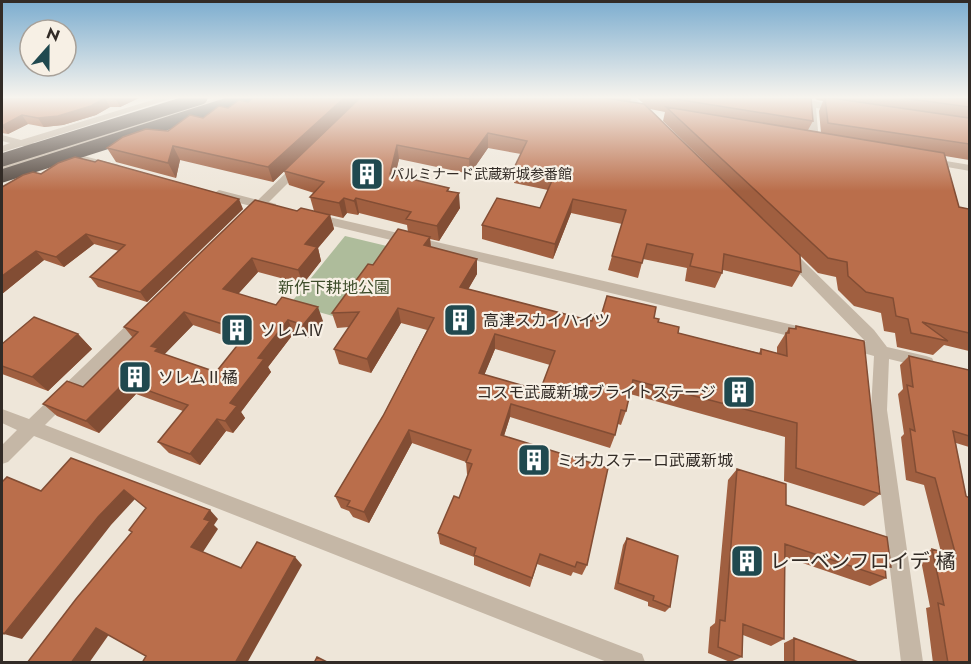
<svg xmlns="http://www.w3.org/2000/svg" width="971" height="664" viewBox="0 0 971 664" font-family="Jost,'Noto Sans JP',sans-serif">
  <style>
    .green { fill: #aebc9b }
    .lines { fill: none; stroke-linecap: round; stroke-linejoin: round }
    .minor { fill: #c5b7a6; fill-rule: evenodd }
    .highway-bridge { stroke: #52463e; stroke-width: 13 }
    .wall { fill: #a05f40; fill-rule: evenodd }
    .shaded-wall { fill: #824d34 }
    .building { fill: #ba6e4b; stroke: #824d34; stroke-width: 1.5; fill-rule: evenodd }
    .labels { text-anchor: middle; dominant-baseline: central; stroke-width: 4.5; stroke-linejoin: round; paint-order: stroke }
    .far-poi-label { font-size: 14px; fill: #322b26; stroke: #f7f0e5; text-anchor: start }
    .park-label { font-size: 16px; fill: #3f4e2c; stroke: #f7f0e5 }
    .poi-label { font-size: 16px; fill: #322b26; stroke: #f7f0e5; text-anchor: start }
    .near-poi-label { font-size: 20px; fill: #322b26; stroke: #f7f0e5; text-anchor: start }
  </style>
  <rect width="100%" height="100%" fill="#eee6d9"/>
  <path class="green" d="M 345,236 L 391,247 L 340,318 L 290,304 Z"/>
  <g class="lines">
    <path class="minor" d="M 159,98 L 173,98 L 33,143 L 56,149 L 218,98 L 232,98 L 68,152 L 119,165 L 119,169 L 57,155 L 2,172 L 2,166 L 44,152 L 22,146 L 2,152 L 2,146 L 10,143 L 2,141 L 2,135 L 21,140 Z
      M 626,98 L 635,98 L 652,116 L 652,120 L 644,120 Z
      M 763,98 L 811,100 L 844,108 L 839,111 L 816,108 L 819,142 L 814,145 L 809,142 L 806,106 L 768,101 Z
      M 928,158 L 970,165 L 970,171 L 924,163 L 922,161 Z
      M 300,162 L 306,165 L 269,202 L 276,204 L 276,210 L 263,208 L 255,213 L 249,209 L 251,206 L 215,197 L 213,194 L 219,190 L 258,200 L 296,163 Z
      M 312,213 L 806,328 L 811,330 L 814,334 L 811,338 L 806,340 L 308,220 L 308,214 Z
      M 788,250 L 793,251 L 874,330 L 887,347 L 926,356 L 932,358 L 934,362 L 932,366 L 926,368 L 889,359 L 887,410 L 923,662 L 901,662 L 871,410 L 874,356 L 842,347 L 839,343 L 842,339 L 847,337 L 866,342 L 783,257 L 781,254 Z
      M 141,314 L 146,316 L 148,320 L 146,324 L 45,425 L 634,651 L 642,654 L 645,662 L 607,662 L 34,436 L 8,462 L 2,464 L 2,445 L 17,430 L 2,423 L 2,409 L 29,419 L 136,316 Z"/>
    <path class="highway-bridge" d="M 2,160 L 201,98
      M 2,176 L 247,98"/>
  </g>
  <path class="wall" d="M 139,98 L 120,107 L 110,107 L 96,115 L 63,125 L 44,127 L 28,124 L 8,134 L 2,133 L 2,100 Z
    M 253,98 L 631,98 L 630,102 L 801,272 L 792,287 L 723,270 L 722,273 L 715,288 L 685,281 L 687,268 L 643,259 L 638,278 L 608,270 L 612,256 L 622,224 L 571,213 L 553,259 L 482,239 L 482,225 L 540,208 L 548,190 L 514,183 L 514,168 L 521,154 L 488,148 L 470,174 L 399,159 L 395,175 L 449,191 L 460,208 L 439,241 L 430,239 L 431,247 L 477,274 L 468,289 L 592,321 L 601,316 L 654,318 L 658,322 L 678,333 L 759,353 L 761,349 L 777,353 L 777,347 L 789,328 L 794,329 L 796,326 L 880,494 L 864,506 L 784,481 L 785,437 L 630,394 L 626,411 L 621,425 L 618,424 L 615,435 L 610,448 L 510,417 L 504,436 L 587,565 L 582,575 L 573,572 L 571,576 L 537,564 L 530,587 L 474,565 L 474,557 L 440,544 L 438,533 L 459,498 L 468,475 L 467,474 L 466,462 L 412,443 L 369,523 L 353,517 L 349,511 L 341,508 L 335,496 L 383,416 L 427,330 L 401,323 L 371,373 L 339,364 L 334,349 L 349,327 L 337,328 L 332,313 L 373,265 L 408,232 L 407,225 L 359,213 L 358,215 L 347,213 L 343,218 L 330,215 L 334,229 L 318,248 L 321,261 L 303,284 L 258,272 L 238,294 L 323,321 L 308,338 L 294,333 L 268,367 L 271,372 L 241,412 L 245,418 L 233,433 L 226,431 L 200,465 L 169,453 L 158,442 L 183,411 L 136,394 L 99,433 L 57,416 L 43,404 L 83,387 L 133,338 L 124,327 L 297,211 L 314,211 L 310,197 L 314,193 L 289,185 L 284,171 L 273,182 L 180,160 L 176,178 L 116,162 L 107,148 L 168,131 L 228,108 L 248,102 ZM 193,325 L 241,341 L 216,372 L 164,354 ZM 495,349 L 550,365 L 541,388 L 535,389 L 484,375 Z
    M 637,98 L 811,98 L 813,121 L 808,130 L 821,133 L 819,111 L 823,101 L 817,100 L 815,98 L 969,98 L 969,160 L 945,156 L 959,207 L 969,209 L 969,351 L 944,345 L 933,355 L 897,347 L 895,333 L 884,331 L 881,313 L 854,306 L 838,290 L 836,277 L 818,273 L 663,121 L 665,112 L 650,109 Z
    M 41,174 L 243,209 L 147,302 L 98,287 L 90,277 L 119,251 L 94,244 L 64,267 L 44,260 L 2,294 L 2,187 Z
    M 78,334 L 92,349 L 48,391 L 2,374 L 2,344 Z
    M 909,356 L 969,370 L 969,447 L 956,443 L 969,663 L 933,663 L 926,608 L 930,607 L 920,555 L 932,549 L 941,552 L 924,485 L 906,480 L 901,437 L 904,434 L 898,394 L 903,389 L 900,365 Z
    M 737,469 L 786,505 L 891,567 L 885,570 L 886,578 L 870,586 L 785,557 L 784,639 L 771,646 L 743,635 L 742,657 L 730,662 L 708,653 L 710,627 L 715,623 L 728,480 Z
    M 627,538 L 670,607 L 665,612 L 648,606 L 648,602 L 614,589 L 623,545 Z
    M 794,638 L 861,663 L 784,663 L 784,643 Z"/>
  <path class="shaded-wall" d="M 105,98 L 110,107 L 96,115 L 63,125 L 44,127 L 38,118 Z
    M 119,98 L 144,98 L 139,98 L 120,107 L 116,99 Z
    M 344,98 L 361,98 L 273,182 L 268,167 Z
    M 22,115 L 28,124 L 8,134 L 2,126 Z
    M 488,133 L 488,148 L 470,174 L 469,159 Z
    M 397,145 L 399,159 L 392,189 L 390,174 Z
    M 173,146 L 180,160 L 176,178 L 168,163 Z
    M 459,193 L 460,208 L 439,241 L 437,226 Z
    M 344,198 L 347,213 L 343,218 L 339,203 Z
    M 356,198 L 359,213 L 358,215 L 354,201 Z
    M 239,199 L 243,209 L 147,302 L 140,292 Z
    M 573,199 L 571,213 L 553,259 L 555,244 Z
    M 330,215 L 334,229 L 318,248 L 321,261 L 303,284 L 298,270 L 305,244 Z
    M 86,234 L 94,244 L 64,267 L 56,257 Z
    M 430,237 L 431,252 L 424,245 Z
    M 36,251 L 44,260 L 2,294 L 2,276 Z
    M 252,258 L 258,272 L 230,303 L 223,289 Z
    M 477,259 L 477,274 L 461,302 L 460,287 Z
    M 318,307 L 323,321 L 308,338 L 303,325 Z
    M 398,308 L 401,323 L 371,373 L 367,359 Z
    M 184,312 L 193,325 L 163,356 L 164,364 L 151,346 Z
    M 288,320 L 294,333 L 268,367 L 271,372 L 241,412 L 245,418 L 233,433 L 225,421 L 230,403 L 258,358 Z
    M 78,334 L 92,349 L 48,391 L 32,377 Z
    M 495,334 L 495,349 L 479,388 L 479,373 Z
    M 125,382 L 136,394 L 99,433 L 86,421 Z
    M 511,404 L 510,417 L 500,448 L 501,435 Z
    M 217,419 L 226,431 L 200,465 L 190,454 Z
    M 409,430 L 412,443 L 369,523 L 364,512 Z
    M 124,490 L 135,499 L 111,525 L 22,639 L 4,634 L 98,517 Z
    M 210,510 L 218,519 L 214,525 L 218,529 L 201,555 L 191,547 L 204,519 Z
    M 295,557 L 302,565 L 247,663 L 235,663 Z
    M 96,628 L 110,633 L 89,663 L 71,663 Z"/>
  <path class="building" d="M 6,98 L 119,98 L 116,99 L 105,98 L 91,106 L 58,116 L 38,118 L 22,115 L 2,126 L 2,100 Z
    M 253,98 L 344,98 L 268,167 L 173,146 L 168,163 L 107,148 L 123,137 L 146,129 L 168,131 L 190,115 L 203,118 L 219,106 L 228,108 L 239,100 L 248,102 Z
    M 360,98 L 605,98 L 644,104 L 800,255 L 801,272 L 724,254 L 722,273 L 690,266 L 693,254 L 647,244 L 642,263 L 612,256 L 626,210 L 573,199 L 555,244 L 482,225 L 497,198 L 540,208 L 554,176 L 514,168 L 527,141 L 488,133 L 469,159 L 397,145 L 390,174 L 449,188 L 447,191 L 459,193 L 437,226 L 406,219 L 411,212 L 356,198 L 354,201 L 344,198 L 339,203 L 310,197 L 324,182 L 284,171 Z
    M 669,98 L 811,98 L 813,121 Z
    M 825,98 L 831,98 L 969,118 L 969,144 L 828,123 Z
    M 903,98 L 969,98 L 969,107 Z
    M 666,107 L 944,153 L 959,207 L 969,209 L 969,333 L 922,322 L 948,341 L 911,333 L 908,319 L 896,316 L 893,298 L 866,292 L 848,276 L 847,262 L 828,258 Z
    M 75,157 L 95,162 L 98,160 L 239,199 L 140,292 L 90,277 L 125,245 L 86,234 L 56,257 L 36,251 L 2,276 L 2,187 L 23,175 L 33,172 L 41,174 L 58,163 Z
    M 255,200 L 297,211 L 301,208 L 330,215 L 305,244 L 317,247 L 298,270 L 252,258 L 223,289 L 276,305 L 282,297 L 318,307 L 303,325 L 288,320 L 258,358 L 264,359 L 230,403 L 237,406 L 225,421 L 217,419 L 190,454 L 158,442 L 188,405 L 125,382 L 86,421 L 43,404 L 67,381 L 83,387 L 138,332 L 124,327 ZM 184,312 L 248,332 L 216,372 L 155,351 L 158,348 L 151,346 Z
    M 398,229 L 430,237 L 424,245 L 477,259 L 460,287 L 592,321 L 594,314 L 601,316 L 607,296 L 656,307 L 654,318 L 659,319 L 658,322 L 679,327 L 678,333 L 761,354 L 761,349 L 787,356 L 786,333 L 789,333 L 789,328 L 796,329 L 796,326 L 864,341 L 880,494 L 796,468 L 797,423 L 633,380 L 626,411 L 621,410 L 615,435 L 511,404 L 501,435 L 608,468 L 587,565 L 577,562 L 575,567 L 540,554 L 532,578 L 474,555 L 476,548 L 438,533 L 454,496 L 459,498 L 472,464 L 466,462 L 471,450 L 409,430 L 364,512 L 347,506 L 350,501 L 335,496 L 383,416 L 434,318 L 398,308 L 367,359 L 334,349 L 359,312 L 332,313 L 368,264 L 373,265 ZM 495,334 L 555,351 L 541,388 L 536,386 L 535,389 L 479,373 Z
    M 34,317 L 78,334 L 32,377 L 2,366 L 2,344 Z
    M 909,356 L 969,370 L 969,436 L 953,431 L 966,496 L 969,498 L 969,663 L 948,663 L 938,603 L 944,605 L 932,549 L 956,556 L 935,478 L 916,472 L 910,429 L 915,431 L 907,385 L 913,387 Z
    M 71,458 L 210,510 L 204,519 L 210,521 L 191,547 L 241,568 L 257,542 L 295,557 L 235,663 L 142,663 L 146,656 L 96,628 L 71,663 L 27,663 L 76,599 L 132,532 L 129,530 L 146,508 L 124,490 L 98,517 L 4,634 L 2,632 L 2,482 L 7,477 L 41,491 Z
    M 737,469 L 786,484 L 786,505 L 887,537 L 891,567 L 885,566 L 886,578 L 785,544 L 784,639 L 743,624 L 742,657 L 718,647 L 720,620 L 725,621 Z
    M 627,538 L 678,556 L 670,607 L 653,600 L 654,596 L 618,583 Z
    M 794,638 L 861,663 L 794,663 Z
    M 317,657 L 329,663 L 314,663 Z"/>
  <linearGradient id="sky" x2="0" y2="1"><stop stop-color="#7cadcf"/><stop offset="0.51" stop-color="#f7f4ee"/><stop offset="1" stop-color="#f7f4ee" stop-opacity="0"/></linearGradient>
  <rect width="971" height="191" fill="url(#sky)"/>
  <defs>
    <symbol id="building-square" viewBox="-11 -11 22 22"><rect x="-9" y="-9" width="18" height="18" rx="4" fill="#20494f" stroke="#f7f0e5"/><path d="M-4-6H4V6H1V3H-1V6H-4ZM-2.5-4.3h1.7v1.8h-1.7ZM.8-4.3h1.7v1.8H.8ZM-2.5-1h1.7V.8h-1.7ZM.8-1h1.7V.8H.8Z" fill="#fff"/></symbol>
  </defs>
  <g fill-rule="evenodd">
    <use href="#building-square" x="348" y="155" width="38" height="38"/>
    <use href="#building-square" x="441" y="301" width="38" height="38"/>
    <use href="#building-square" x="218" y="311" width="38" height="38"/>
    <use href="#building-square" x="116" y="358" width="38" height="38"/>
    <use href="#building-square" x="720" y="373" width="38" height="38"/>
    <use href="#building-square" x="515" y="441" width="38" height="38"/>
    <use href="#building-square" x="728" y="542" width="38" height="38"/>
  </g>
  <g class="labels">
    <g class="far-poi-label">
      <text x="390" y="174">パルミナード武蔵新城参番館</text>
    </g>
    <g class="park-label">
      <text x="334" y="287">新作下耕地公園</text>
    </g>
    <g class="poi-label">
      <text x="483" y="320">高津スカイハイツ</text>
      <text x="260" y="330">ソレムⅣ</text>
      <text x="158" y="377">ソレムⅡ橘</text>
      <text x="716" y="392" text-anchor="end">コスモ武蔵新城ブライトステージ</text>
      <text x="557" y="460">ミオカステーロ武蔵新城</text>
    </g>
    <g class="near-poi-label">
      <text x="770" y="561">レーベンフロイデ 橘</text>
    </g>
  </g>
  <rect width="971" height="664" fill="none" stroke="#322b26" stroke-width="6"/>
  <g transform="translate(48 48) rotate(21)"><circle r="28" fill="#f7f0e5" stroke="#a8a199" stroke-width="1.5"/>
  <path d="M0-4.5L10 22L0 15L-10 22Z" fill="#20494f"/>
  <text y="-9" font-size="16" font-weight="bold" text-anchor="middle" fill="#322b26">N</text>
  </g>
</svg>
